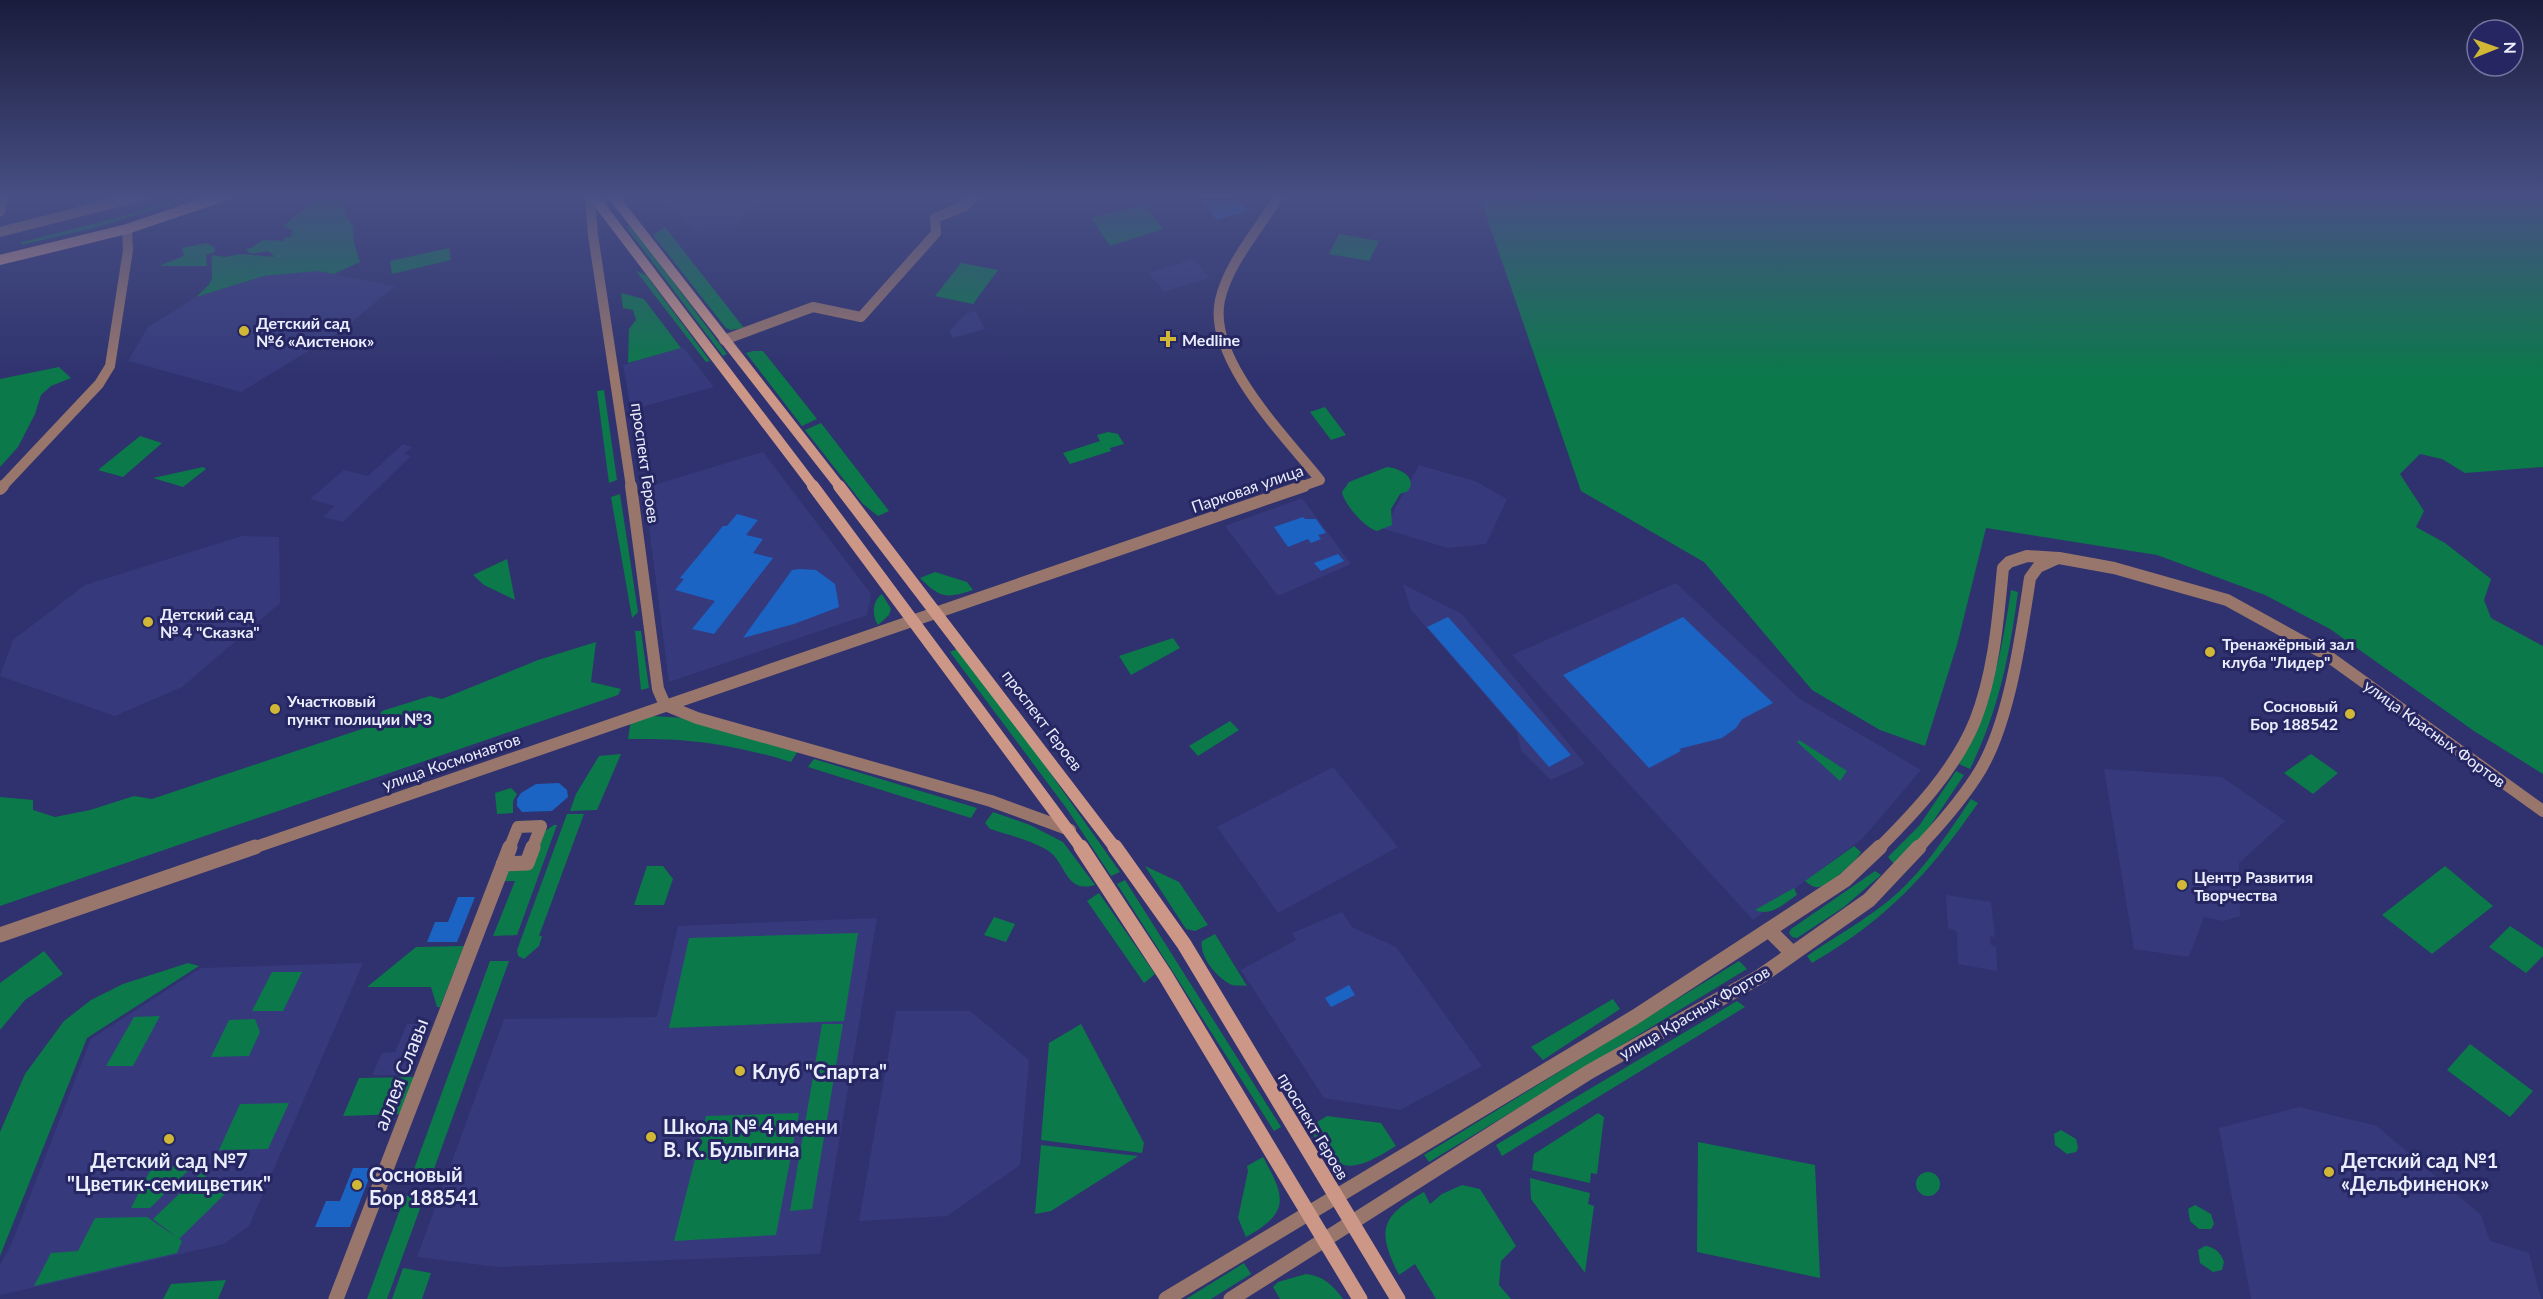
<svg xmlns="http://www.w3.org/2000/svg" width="2543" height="1299" viewBox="0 0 2543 1299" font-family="Lato,sans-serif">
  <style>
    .built { fill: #363a7d }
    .green { fill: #0b794a }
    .building { fill: #1b64c4 }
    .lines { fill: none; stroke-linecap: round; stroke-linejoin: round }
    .minor-far2 { stroke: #99766c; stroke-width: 10 }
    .minor-far1 { stroke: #99766c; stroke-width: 12 }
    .minor { stroke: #99766c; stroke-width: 15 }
    .tertiary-far2 { stroke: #99766c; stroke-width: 10 }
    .tertiary-far1 { stroke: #99766c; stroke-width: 12 }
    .tertiary { stroke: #99766c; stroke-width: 15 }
    .secondary-far2 { stroke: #cd9787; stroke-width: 10 }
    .secondary-far1 { stroke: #cd9787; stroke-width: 12 }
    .secondary { stroke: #cd9787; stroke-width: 15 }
    .poi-dot { fill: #d1b736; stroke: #262762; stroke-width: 2 }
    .labels { text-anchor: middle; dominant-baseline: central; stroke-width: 6; stroke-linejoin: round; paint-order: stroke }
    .poi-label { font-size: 16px; font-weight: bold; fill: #eaedfc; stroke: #262762; text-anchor: start }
    .street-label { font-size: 16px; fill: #eaedfc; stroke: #262762 }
    .near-poi-label { font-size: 20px; font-weight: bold; fill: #eaedfc; stroke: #262762; text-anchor: start }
    .near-street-label { font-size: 20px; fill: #eaedfc; stroke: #262762 }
  </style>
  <rect width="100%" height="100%" fill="#2f326e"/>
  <path class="built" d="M 659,196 L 767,196 L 734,227 L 693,231 L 680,215 L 675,216 Z
    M 1194,259 L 1210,278 L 1164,292 L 1148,273 Z
    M 318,271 L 395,286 L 340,332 L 241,392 L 128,361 L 148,327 L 196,297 L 264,276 Z
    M 975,311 L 985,329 L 953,338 L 949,331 L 966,314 Z
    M 683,347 L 714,387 L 631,410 L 623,365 Z
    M 403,444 L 412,447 L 404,454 L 411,456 L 343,522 L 323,517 L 335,506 L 310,499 L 344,470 L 368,476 Z
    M 763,452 L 871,594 L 867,615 L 669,682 L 644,488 Z
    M 1419,465 L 1475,481 L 1507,499 L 1486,544 L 1448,548 L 1384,529 Z
    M 1302,498 L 1351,564 L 1278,596 L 1225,526 Z
    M 242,536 L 279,537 L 280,603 L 182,687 L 115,716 L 0,676 L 13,640 L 85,585 Z
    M 1676,583 L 1800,699 L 1921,770 L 1863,838 L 1753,920 L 1512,655 Z
    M 1403,584 L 1462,614 L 1585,764 L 1551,780 L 1521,750 L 1517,732 L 1411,610 Z
    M 1333,767 L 1398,847 L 1278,913 L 1217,827 Z
    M 2104,769 L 2222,777 L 2285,821 L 2239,863 L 2240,916 L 2223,921 L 2204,917 L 2189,957 L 2134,949 Z
    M 1946,895 L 1991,902 L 1995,937 L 1990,936 L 1991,945 L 1996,947 L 1997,971 L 1958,964 L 1957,931 L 1948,928 Z
    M 1342,912 L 1352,927 L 1396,947 L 1482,1066 L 1400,1110 L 1324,1098 L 1241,970 L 1296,940 L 1292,933 Z
    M 877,918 L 820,1254 L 498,1267 L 417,1257 L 504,1019 L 657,1017 L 678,926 Z
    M 363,963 L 249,1226 L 224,1244 L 0,1295 L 0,1265 L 11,1245 L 91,1039 L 201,968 Z
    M 896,1011 L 970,1011 L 1029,1060 L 1020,1165 L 947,1216 L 859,1221 Z
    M 407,1024 L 425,1024 L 405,1075 L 372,1075 L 382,1053 L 395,1052 Z
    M 2299,1107 L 2377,1126 L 2481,1215 L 2490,1241 L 2529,1253 L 2541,1299 L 2251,1299 L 2219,1128 Z"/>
  <path class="green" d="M 186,196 L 197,196 L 94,228 L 21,245 L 22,242 L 120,217 Z
    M 320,196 L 344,196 L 342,200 L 346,216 L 353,226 L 354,243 L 360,262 L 334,274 L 318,271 L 264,276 L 196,297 C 220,276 209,281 212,255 L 225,257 L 240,254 L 275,257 L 268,251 L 251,254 L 245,249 L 251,248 L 263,240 L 285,241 L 283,238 L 291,237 L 292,230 L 283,226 Z
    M 1488,196 L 2543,196 L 2543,467 L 2465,473 L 2442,459 L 2420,454 L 2400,474 L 2424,511 L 2416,527 L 2445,543 L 2491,579 L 2484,600 L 2491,618 L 2543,646 L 2543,774 L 2474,731 L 2330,629 L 2265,595 L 2157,555 L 1986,528 L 1957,645 L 1925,746 L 1880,730 L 1812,690 L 1704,562 L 1581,491 L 1484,209 Z
    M 1145,205 L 1163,229 L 1110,246 L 1091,218 Z
    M 631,225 L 727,354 L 723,356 L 626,227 Z
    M 665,227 L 744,328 L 731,330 L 726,328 L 653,235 Z
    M 1339,234 L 1379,241 L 1369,261 L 1329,254 Z
    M 206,243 L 214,247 L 215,252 L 206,255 L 207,266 L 159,266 L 184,256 L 182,248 Z
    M 449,248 L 451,260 L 392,274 L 390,261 Z
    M 961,263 L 998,270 L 973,304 L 935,296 Z
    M 636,271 L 646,275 L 710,361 L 706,362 Z
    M 621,293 L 644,299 L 681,348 L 628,363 L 629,329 L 636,320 L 633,310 L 623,308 Z
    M 753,351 L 763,351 L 817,419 L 802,426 L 746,353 Z
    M 59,367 L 71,378 L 51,386 L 41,395 L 35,414 L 18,447 L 0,467 L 0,379 Z
    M 604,390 L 617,480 L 609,483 L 597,391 Z
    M 1325,407 L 1346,435 L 1331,440 L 1310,412 Z
    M 821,423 L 889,511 L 878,516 L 863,504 L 805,430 Z
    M 1108,432 L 1118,434 L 1124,444 L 1110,448 L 1111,451 L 1070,464 L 1063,453 L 1100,441 L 1097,435 Z
    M 140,436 L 162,443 L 123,477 L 98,470 Z
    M 203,467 L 206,469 L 183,487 L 153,478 Z
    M 1387,467 C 1399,468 1418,477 1408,491 L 1400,494 L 1391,509 L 1392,525 L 1377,531 C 1365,528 1344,504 1342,492 L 1349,482 Z
    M 620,494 L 638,612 L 632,618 L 611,497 Z
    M 507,559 L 515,600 L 484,585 L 473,575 Z
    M 935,572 L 967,582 L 973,590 C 946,599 940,598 920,578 Z
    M 2011,590 L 2018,592 C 2009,658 1999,709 1970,769 L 1959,764 C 1991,704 2001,657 2011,590 Z
    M 882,594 L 891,609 L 889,615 L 878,625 C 872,616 872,601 882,594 Z
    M 635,631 L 641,631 L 649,688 L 641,690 Z
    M 1173,638 L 1180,648 L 1131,675 L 1119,656 Z
    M 596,642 L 591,682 L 621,689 L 618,695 L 0,906 L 0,797 L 33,800 L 33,810 L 55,817 L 90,810 L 134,796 L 152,799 L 374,725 L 382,711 L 430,696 L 442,699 L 538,660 Z
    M 957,649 L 1029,743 L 1120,872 L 1111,876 L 1067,809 L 950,652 Z
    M 652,716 L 685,718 L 799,749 L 791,762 C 731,744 691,738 628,739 L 631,720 Z
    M 1230,721 L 1239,730 L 1198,756 L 1189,746 Z
    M 1799,740 L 1847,771 L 1840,781 L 1797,742 Z
    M 621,754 L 597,810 L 570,811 L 576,794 L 599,756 Z
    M 2311,754 L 2338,773 L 2313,794 L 2284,773 Z
    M 814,759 L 977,808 L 971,818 L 808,767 Z
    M 1956,771 L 1964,775 L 1926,832 L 1895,865 L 1888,857 L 1919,826 Z
    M 511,788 L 517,794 L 513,801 L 513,813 L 497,814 L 495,793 Z
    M 1971,799 L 1978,803 C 1929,874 1887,919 1812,963 L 1807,956 C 1833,938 1862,922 1887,902 C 1921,875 1947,835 1971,799 Z
    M 993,812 L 1030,825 L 1063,842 L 1095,885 C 1064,894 1067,862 1047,850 C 1031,840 1008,835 990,829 L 985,823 Z
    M 567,814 L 584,814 L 539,936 L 542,936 L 539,946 L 524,959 L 518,956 L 517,950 Z
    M 554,825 L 557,825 L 517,935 L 493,936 L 515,881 L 499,881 L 504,866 L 529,865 L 542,833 Z
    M 1854,846 L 1861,852 C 1857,861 1829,885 1819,887 C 1813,888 1809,884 1805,881 Z
    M 647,866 L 663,866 L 673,879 L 664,905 L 634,905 Z
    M 1145,866 L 1179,882 L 1208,925 L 1195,931 L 1186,929 Z
    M 2445,866 L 2493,906 L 2432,954 L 2382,915 Z
    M 1875,871 L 1881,875 L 1844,907 L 1797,938 L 1792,937 L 1789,933 L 1791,929 Z
    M 1125,880 L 1281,1127 L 1274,1131 L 1117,884 Z
    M 1794,888 L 1797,895 C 1783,904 1772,917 1755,910 Z
    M 1099,893 L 1155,974 L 1144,983 L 1087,901 Z
    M 994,917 L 1015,924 L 1006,942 L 984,935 Z
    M 2510,926 L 2543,948 L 2543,956 L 2526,973 L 2489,947 Z
    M 858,933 L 844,1021 L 669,1028 L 689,938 Z
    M 1215,934 L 1247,986 C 1242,985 1236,986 1232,985 C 1218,979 1199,957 1202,941 Z
    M 464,946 L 440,1007 L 437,1007 L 431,987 L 367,987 L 416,947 Z
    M 44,951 L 63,974 L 25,1000 L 0,1030 L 0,983 Z
    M 490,961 L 509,961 L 434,1169 L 414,1169 Z
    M 1739,961 L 1747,969 L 1429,1162 L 1424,1155 Z
    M 188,963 L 199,966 L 87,1038 L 0,1256 L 0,1132 L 25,1074 L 64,1021 L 91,1000 L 123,984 Z
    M 272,972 L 302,972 L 283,1011 L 252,1011 Z
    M 1613,999 L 1620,1009 L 1543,1060 L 1531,1047 Z
    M 1737,1001 L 1745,1007 L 1502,1156 L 1496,1145 Z
    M 160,1016 L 133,1066 L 106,1066 L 134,1017 Z
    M 255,1019 L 260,1032 L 249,1056 L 211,1057 L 229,1020 Z
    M 822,1024 L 843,1024 L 812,1209 L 790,1211 Z
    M 1081,1024 L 1144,1143 L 1142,1153 L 1041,1140 L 1049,1043 Z
    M 2470,1044 L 2533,1091 L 2510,1117 L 2447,1070 Z
    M 415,1077 L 401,1114 L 343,1116 L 359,1078 Z
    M 289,1103 L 268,1149 L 219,1150 L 240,1104 Z
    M 799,1113 L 776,1235 L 674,1241 L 706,1116 Z
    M 1598,1113 L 1604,1117 L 1597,1174 L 1591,1173 L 1590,1183 L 1532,1170 L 1534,1154 Z
    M 1327,1116 L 1381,1123 L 1396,1146 C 1352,1173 1336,1177 1309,1127 Z
    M 2061,1130 L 2076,1139 L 2078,1148 L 2076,1152 L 2067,1154 L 2055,1145 L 2054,1134 Z
    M 1698,1142 L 1815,1165 L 1820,1278 L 1697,1252 Z
    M 1041,1145 L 1138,1156 L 1051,1211 L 1035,1214 Z
    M 1263,1157 C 1285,1197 1291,1212 1246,1237 L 1238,1218 L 1248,1171 L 1247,1166 Z
    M 193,1166 L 150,1208 L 131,1208 L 152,1167 Z
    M1916 1184a12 12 0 1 1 24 0a12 12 0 1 1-24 0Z
    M 201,1173 L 227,1192 L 179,1239 L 153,1219 Z
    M 1530,1178 L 1590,1193 L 1588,1204 L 1594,1206 L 1585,1273 L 1531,1199 Z
    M 1462,1185 L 1480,1189 L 1516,1246 L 1501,1261 L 1499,1285 L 1511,1299 L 1436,1299 L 1415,1264 L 1399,1275 C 1376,1230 1381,1216 1424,1192 L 1430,1204 L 1442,1194 Z
    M 425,1195 L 387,1299 L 367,1299 L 405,1196 Z
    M 2195,1205 L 2211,1214 L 2214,1224 L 2211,1229 L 2199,1229 L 2190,1221 L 2188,1209 Z
    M 147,1217 L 182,1241 L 177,1253 L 34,1286 L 51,1253 L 78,1251 L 95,1218 Z
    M 2205,1246 C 2215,1247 2221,1253 2224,1262 L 2222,1270 L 2213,1272 L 2200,1263 L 2198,1250 Z
    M 1244,1263 L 1251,1274 L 1211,1299 L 1186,1299 Z
    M 403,1268 L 431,1273 L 422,1299 L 392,1299 Z
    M 1306,1274 C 1323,1276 1333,1285 1343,1299 L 1280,1299 L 1273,1287 L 1278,1282 Z
    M 226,1280 L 218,1299 L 163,1299 L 171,1284 Z"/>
  <path class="building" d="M 1198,196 L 1228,196 L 1233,202 L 1239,200 L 1248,211 L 1217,220 Z
    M 737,514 L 758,520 L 746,535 L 763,539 L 753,553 L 773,558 L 714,634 L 692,629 L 715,601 L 675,590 L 684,579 L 680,578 L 723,526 L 727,526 Z
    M 1303,517 L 1305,519 L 1316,519 L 1326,533 L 1318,535 L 1321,539 L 1311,543 L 1308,539 L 1288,547 L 1274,527 Z
    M 1338,554 L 1344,561 L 1321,571 L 1314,563 Z
    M 800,569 L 816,570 L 835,584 L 839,607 L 794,624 L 743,638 L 792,570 Z
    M 1448,617 L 1571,755 L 1549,767 L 1427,627 Z
    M 1683,617 L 1773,703 L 1742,719 L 1736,728 L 1722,738 L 1679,749 L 1681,751 L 1649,768 L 1563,675 Z
    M 559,783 L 567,790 L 568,797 L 552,811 L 522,812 L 517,806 L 517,799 L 521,793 L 536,784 Z
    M 458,897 L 475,897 L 457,942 L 427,942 L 435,922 L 448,922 Z
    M 1349,985 L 1355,995 L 1331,1007 L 1325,998 Z
    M 353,1168 L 373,1168 L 350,1227 L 315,1227 L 326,1201 L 340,1201 Z"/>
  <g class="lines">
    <path class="minor-far2" d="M 590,196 L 593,235 L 631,487
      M 0,211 L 3,196
      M 0,232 L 142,196
      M 724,340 L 813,307 L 861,317 L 936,233 L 935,218 L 965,206 L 975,196
      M 2,487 L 99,384 L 110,366 L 128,250 L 127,229"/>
    <path class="minor-far1" d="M 631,486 L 658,689 L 665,705 L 697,718 L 991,801 L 1070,830
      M 0,489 L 3,486
      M 509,849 L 518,827 L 541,826 L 532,849"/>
    <path class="minor" d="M 503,864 L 527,863 L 533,847
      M 1769,930 L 1792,953
      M 336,1299 L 510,847"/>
    <path class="tertiary-far2" d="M 1279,196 C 1260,228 1228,263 1220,300 C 1207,359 1286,437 1320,480 L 1300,487"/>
    <path class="tertiary-far1" d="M 250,849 L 1304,486
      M 1878,849 C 1915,812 1955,770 1975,721 C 1994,673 1998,619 2003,568 L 2009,562 L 2027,556 L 2059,558 L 2114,568 L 2227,600 L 2325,654 L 2543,811
      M 1917,849 C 1938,827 1959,803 1976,777 C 2009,728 2021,636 2030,578 L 2038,567 L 2058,558"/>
    <path class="tertiary" d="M 0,935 L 255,847
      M 1166,1299 L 1635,1017 L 1845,880 L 1880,847
      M 1231,1299 L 1589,1072 L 1761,976 L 1869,900 L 1919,847"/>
    <path class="secondary-far2" d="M 593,196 L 814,487
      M 613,196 L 840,487
      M 0,260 L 127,229 L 224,196"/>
    <path class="secondary-far1" d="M 813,486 L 1082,849
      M 839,486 L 1116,849"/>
    <path class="secondary" d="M 1081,847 L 1165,975 L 1360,1299
      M 1115,847 L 1184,944 L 1398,1299"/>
  </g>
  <linearGradient id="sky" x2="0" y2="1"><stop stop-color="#1a1c3c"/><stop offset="0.52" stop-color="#474f84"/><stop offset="1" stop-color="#474f84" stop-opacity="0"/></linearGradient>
  <rect width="2543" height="378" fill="url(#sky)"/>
  <g class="poi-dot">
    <circle cx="244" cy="331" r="6"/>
    <path d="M1165 330h6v6h6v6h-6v6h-6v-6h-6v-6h6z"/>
    <circle cx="148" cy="622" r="6"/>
    <circle cx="2210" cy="652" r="6"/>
    <circle cx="275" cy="709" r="6"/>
    <circle cx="2350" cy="714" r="6"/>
    <circle cx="2182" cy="885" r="6"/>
    <circle cx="740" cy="1071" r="6"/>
    <circle cx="651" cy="1137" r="6"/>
    <circle cx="169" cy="1139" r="6"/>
    <circle cx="2329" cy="1172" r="6"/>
    <circle cx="357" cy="1185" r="6"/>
  </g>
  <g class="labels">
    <g class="poi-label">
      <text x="256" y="322">Детский сад<tspan x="256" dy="18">№6 «Аистенок»</tspan></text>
      <text x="1182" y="339">Medline</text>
      <text x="160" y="613">Детский сад<tspan x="160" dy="18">№ 4 "Сказка"</tspan></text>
      <text x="2222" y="643">Тренажёрный зал<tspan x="2222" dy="18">клуба "Лидер"</tspan></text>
      <text x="287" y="700">Участковый<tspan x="287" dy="18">пункт полиции №3</tspan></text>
      <text x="2338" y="705" text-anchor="end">Сосновый<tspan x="2338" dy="18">Бор 188542</tspan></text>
      <text x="2194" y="876">Центр Развития<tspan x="2194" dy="18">Творчества</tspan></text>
    </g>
    <g class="street-label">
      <text transform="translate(646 463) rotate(82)">проспект Героев</text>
      <text transform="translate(1247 488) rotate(-19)">Парковая улица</text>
      <text transform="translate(1043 720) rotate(53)">проспект Героев</text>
      <text transform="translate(2435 733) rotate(36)">улица Красных Фортов</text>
      <text transform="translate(451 761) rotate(-19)">улица Космонавтов</text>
      <text transform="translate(1694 1012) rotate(-30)">улица Красных Фортов</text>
      <text transform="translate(1314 1126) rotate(59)">проспект Героев</text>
    </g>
    <g class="near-poi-label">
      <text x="752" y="1071">Клуб "Спарта"</text>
      <text x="663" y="1126">Школа № 4 имени<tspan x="663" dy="23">В. К. Булыгина</tspan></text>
      <text x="169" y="1160" text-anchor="middle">Детский сад №7<tspan x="169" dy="23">"Цветик-семицветик"</tspan></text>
      <text x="2341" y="1160">Детский сад №1<tspan x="2341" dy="23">«Дельфиненок»</tspan></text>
      <text x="369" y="1174">Сосновый<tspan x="369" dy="23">Бор 188541</tspan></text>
    </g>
    <g class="near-street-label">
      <text transform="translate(400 1074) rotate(-69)">аллея Славы</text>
    </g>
  </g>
  <g transform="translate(2495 48) rotate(89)"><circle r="28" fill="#262762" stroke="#7476a0" stroke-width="1.5"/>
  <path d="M0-4.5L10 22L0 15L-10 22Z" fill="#d1b736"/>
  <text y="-9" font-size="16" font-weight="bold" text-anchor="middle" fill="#eaedfc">N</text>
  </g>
</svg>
